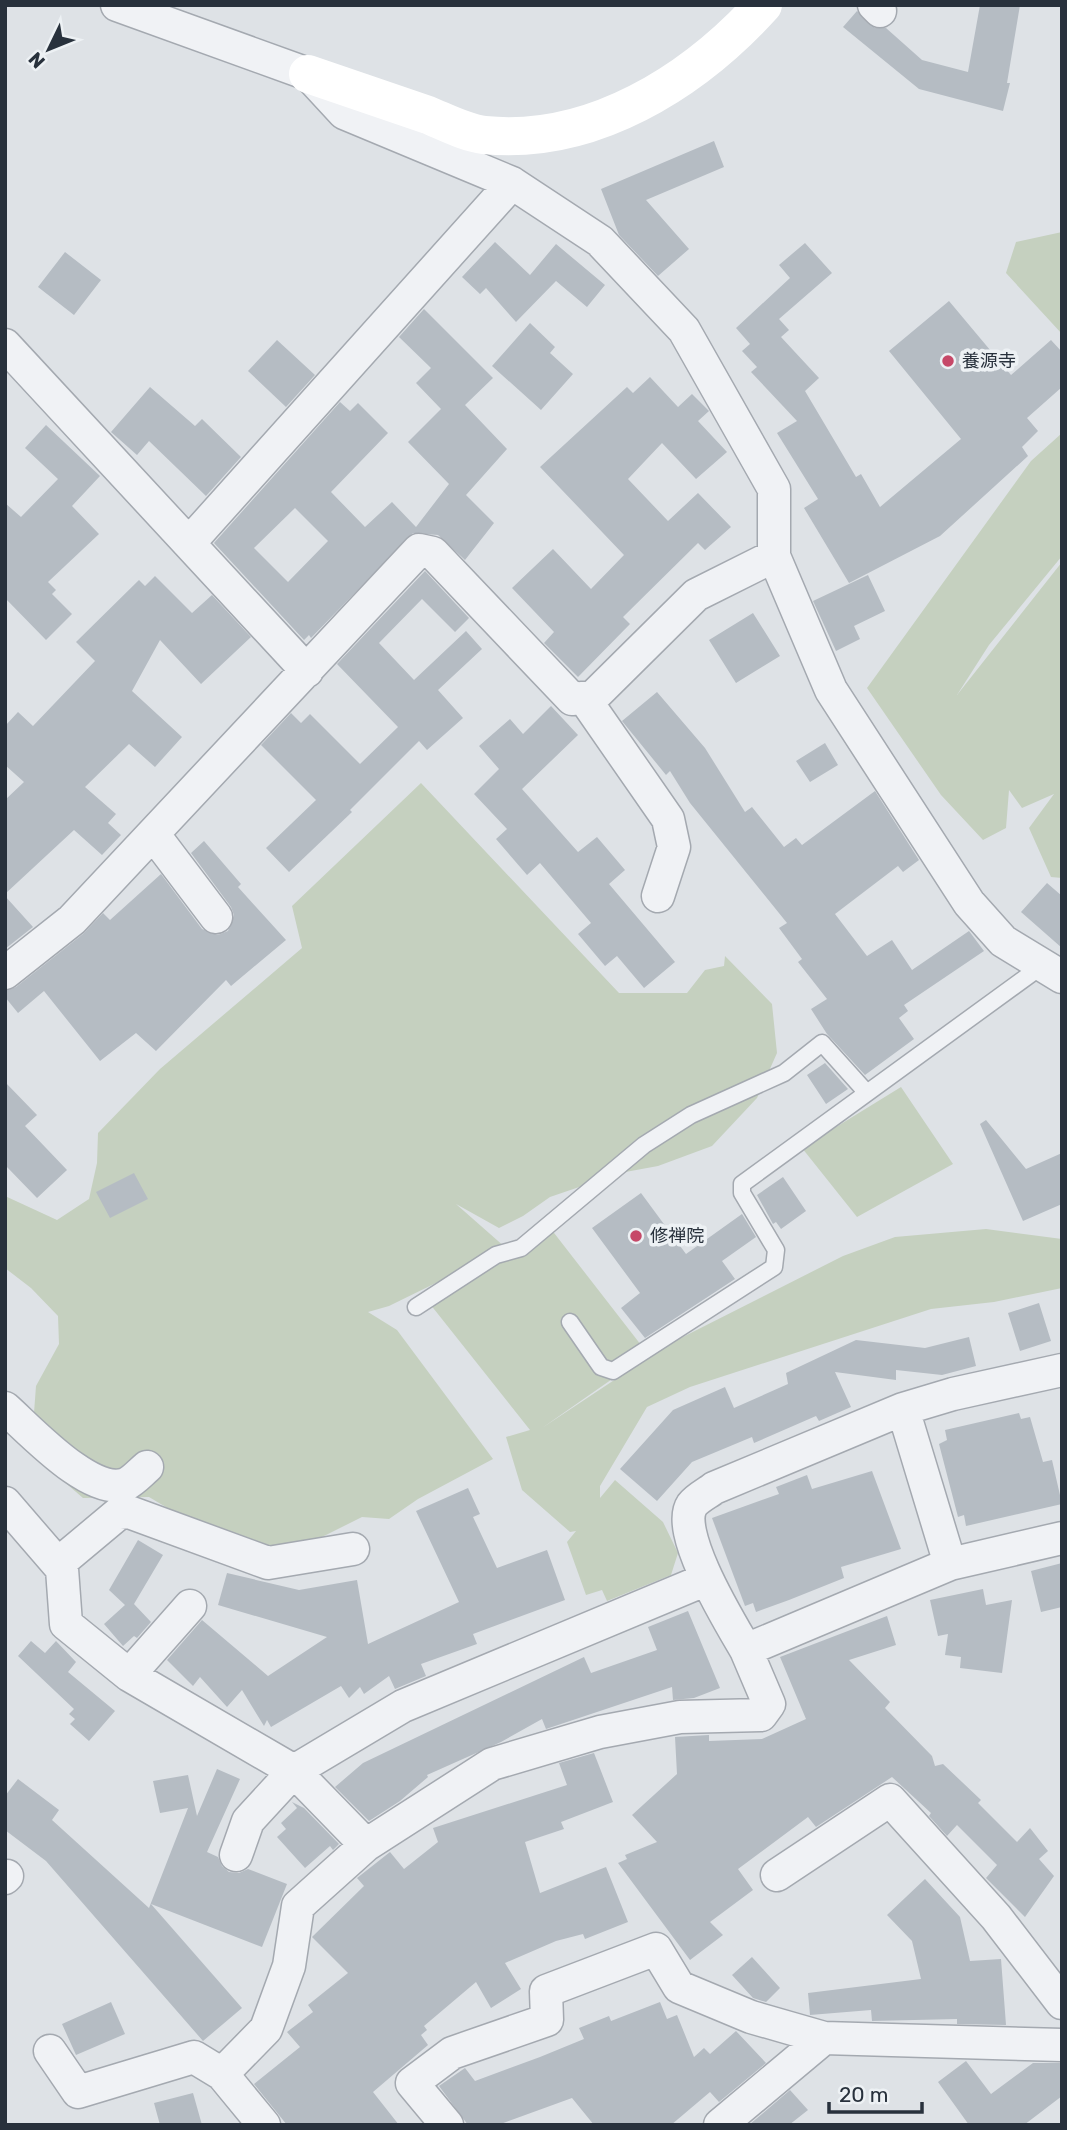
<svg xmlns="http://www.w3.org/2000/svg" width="1067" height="2130" viewBox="0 0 1067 2130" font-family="Rubik,'Noto Sans JP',sans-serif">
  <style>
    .green { fill: #c5d0bf }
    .building { fill: #b5bcc3; fill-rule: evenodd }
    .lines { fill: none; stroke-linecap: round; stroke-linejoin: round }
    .lane-casing { stroke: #a4a9b0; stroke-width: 19 }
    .street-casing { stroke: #a4a9b0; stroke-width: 35 }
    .lane { stroke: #f0f2f5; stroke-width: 16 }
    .street { stroke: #f0f2f5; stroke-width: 32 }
    .secondary { stroke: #fff; stroke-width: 38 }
    .poi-dot { fill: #c64868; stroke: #edf1f4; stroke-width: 2.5 }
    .labels { text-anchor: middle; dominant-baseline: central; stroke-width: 7; stroke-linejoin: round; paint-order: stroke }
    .poi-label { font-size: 18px; fill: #28313c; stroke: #edf1f4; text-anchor: start }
  </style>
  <rect width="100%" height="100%" fill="#dee2e6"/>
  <path class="green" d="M 1062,232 L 1062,334 L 1006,273 L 1016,242 Z
    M 1062,433 L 1062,556 L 989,645 L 957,695 L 1062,562 L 1062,878 L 1051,877 L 1029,828 L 1054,794 L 1022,808 L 1009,790 L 1006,828 L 983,840 L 941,795 L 867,688 L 1031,461 Z
    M 421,783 L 619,993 L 687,993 L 705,970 L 724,966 L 725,956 L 772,1004 L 777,1053 L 757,1098 L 712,1146 L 658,1166 L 620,1173 L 550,1197 L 523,1216 L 499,1228 L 456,1204 L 506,1248 L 544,1220 L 648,1354 L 542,1428 L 667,1345 L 843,1256 L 895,1237 L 986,1229 L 1062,1239 L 1062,1288 L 994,1302 L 931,1309 L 690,1387 L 647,1407 L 600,1486 L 600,1498 L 615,1480 L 663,1522 L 678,1553 L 671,1575 L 607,1601 L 602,1590 L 586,1595 L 567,1542 L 576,1531 L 570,1532 L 522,1490 L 506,1437 L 530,1430 L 430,1304 L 501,1251 L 389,1306 L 368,1312 L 397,1330 L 493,1459 L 418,1499 L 389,1519 L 362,1517 L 304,1546 L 258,1546 L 186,1519 L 149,1497 L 83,1498 L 47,1467 L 33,1426 L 36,1386 L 59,1344 L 58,1316 L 31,1288 L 5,1268 L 5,1196 L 57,1220 L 89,1199 L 97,1163 L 98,1133 L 160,1069 L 302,948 L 292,906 Z
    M 901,1087 L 953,1164 L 857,1217 L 802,1148 Z"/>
  <path class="building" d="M 980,5 L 1020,5 L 1007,83 L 1010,83 L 1003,111 L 919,89 L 843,27 L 857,11 L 875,28 L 886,28 L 922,60 L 968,72 Z
    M 714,141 L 724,167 L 646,200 L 689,249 L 658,276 L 619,235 L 601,189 Z
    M 495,242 L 530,275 L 556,244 L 605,285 L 587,307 L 556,281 L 516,322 L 486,288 L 480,294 L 462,277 Z
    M 805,243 L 832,273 L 779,319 L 789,330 L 781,337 L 819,378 L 805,391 L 856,477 L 861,474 L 880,507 L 961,439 L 889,351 L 949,301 L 1011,375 L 1051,340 L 1062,352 L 1062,387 L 1027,418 L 1038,431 L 1022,447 L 1028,456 L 940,536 L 849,583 L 804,508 L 818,499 L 777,433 L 797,421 L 751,372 L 757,367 L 742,351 L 750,344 L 736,328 L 790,278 L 779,265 Z
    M 65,252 L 101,280 L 74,315 L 38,287 Z
    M 424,309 L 493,378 L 465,405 L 507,449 L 466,495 L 494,523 L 465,560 L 438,535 L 413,533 L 311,638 L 309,635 L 304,640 L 214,543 L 340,402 L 350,411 L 358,403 L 388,433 L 331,492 L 365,527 L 392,502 L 416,527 L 449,484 L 408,442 L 441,409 L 416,383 L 431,368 L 399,337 ZM 295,508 L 328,541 L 288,582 L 254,548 Z
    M 530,323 L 555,347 L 550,353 L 573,374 L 541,410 L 492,366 Z
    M 277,340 L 315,375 L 286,407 L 248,371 Z
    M 650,377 L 678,407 L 692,394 L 709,411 L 698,421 L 727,452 L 696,479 L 662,443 L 628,479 L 668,521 L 698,493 L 731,527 L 705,550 L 698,543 L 623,617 L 630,624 L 578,677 L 544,643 L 554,632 L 512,588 L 553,549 L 591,589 L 624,555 L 540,467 L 627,387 L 633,393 Z
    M 150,387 L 195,426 L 202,419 L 241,457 L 206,496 L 149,441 L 137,455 L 111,432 Z
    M 46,425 L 100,476 L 72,506 L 99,534 L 48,582 L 56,590 L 52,594 L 72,614 L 46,640 L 5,598 L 5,503 L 21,517 L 58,479 L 25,448 Z
    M 425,571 L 469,618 L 455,632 L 422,599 L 379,643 L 414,680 L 466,631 L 482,649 L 438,690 L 463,718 L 427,750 L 419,741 L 350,810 L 352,812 L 289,872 L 266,848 L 316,800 L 261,745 L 291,713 L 301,723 L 310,714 L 360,764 L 398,727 L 337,664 Z
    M 868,575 L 885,611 L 854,626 L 860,639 L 836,651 L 813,601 Z
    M 155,576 L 192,613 L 212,595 L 251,637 L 201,684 L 160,640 L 132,691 L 182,737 L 155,767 L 129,744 L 85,787 L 116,814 L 108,823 L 121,835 L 102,855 L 74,830 L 5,894 L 5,800 L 24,782 L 5,765 L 5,726 L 18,712 L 33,726 L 95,661 L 76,642 L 139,580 L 145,586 Z
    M 753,613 L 780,656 L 736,683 L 709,640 Z
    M 657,692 L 705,748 L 745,812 L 752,807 L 784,847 L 796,838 L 802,845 L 875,791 L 919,860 L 903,872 L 898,866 L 835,914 L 867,956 L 892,940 L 912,970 L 969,931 L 984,951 L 904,1005 L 908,1011 L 899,1018 L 914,1039 L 865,1075 L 827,1034 L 811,1009 L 827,999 L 798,962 L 802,959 L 779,928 L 787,923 L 690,803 L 670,771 L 666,775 L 622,721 Z
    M 551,706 L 578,735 L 522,789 L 578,852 L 597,837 L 625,870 L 609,884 L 675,962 L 644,988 L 617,956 L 605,966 L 578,934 L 591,923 L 540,863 L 527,875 L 496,839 L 507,829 L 474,794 L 499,769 L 479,746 L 510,719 L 523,734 Z
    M 825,743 L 838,765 L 810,782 L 796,761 Z
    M 204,841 L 241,884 L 238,887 L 286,940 L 231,986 L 226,980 L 156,1051 L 136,1033 L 100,1061 L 44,991 L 18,1013 L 5,997 L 5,991 L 16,987 L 83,934 L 103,913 L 110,920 L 161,874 L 202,929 L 218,935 L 228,931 L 234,915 L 231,907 L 191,853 Z
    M 1047,883 L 1062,896 L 1062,948 L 1021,912 Z
    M 5,896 L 33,927 L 5,949 Z
    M 825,1063 L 848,1089 L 826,1104 L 807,1075 Z
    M 5,1082 L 37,1115 L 25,1126 L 67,1170 L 37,1198 L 5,1165 Z
    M 986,1120 L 1026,1169 L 1062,1153 L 1062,1204 L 1023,1221 L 980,1124 Z
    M 134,1173 L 148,1199 L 110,1218 L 96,1192 Z
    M 783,1177 L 806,1211 L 781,1229 L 776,1222 L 773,1224 L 757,1195 Z
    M 641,1193 L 686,1254 L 742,1214 L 756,1237 L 722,1261 L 735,1279 L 645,1338 L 621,1308 L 640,1293 L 592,1228 Z
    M 1039,1303 L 1051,1341 L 1020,1351 L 1008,1313 Z
    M 969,1337 L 976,1366 L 942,1375 L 896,1370 L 896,1380 L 835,1372 L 851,1407 L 819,1421 L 816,1416 L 754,1443 L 752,1437 L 692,1462 L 657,1501 L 620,1469 L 673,1410 L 725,1387 L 734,1408 L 788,1384 L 786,1373 L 856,1340 L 925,1348 Z
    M 1019,1413 L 1021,1419 L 1030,1417 L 1043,1462 L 1052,1460 L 1062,1504 L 966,1526 L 964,1515 L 958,1517 L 939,1444 L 947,1440 L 945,1430 Z
    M 872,1471 L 901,1549 L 841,1567 L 844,1578 L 789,1600 L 756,1612 L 753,1603 L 745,1606 L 712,1518 L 779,1494 L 776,1487 L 807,1475 L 812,1489 Z
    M 468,1488 L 480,1514 L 473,1517 L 497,1568 L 547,1550 L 565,1600 L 473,1634 L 477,1644 L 421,1664 L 426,1676 L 395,1689 L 389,1676 L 364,1694 L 360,1687 L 349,1698 L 341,1686 L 271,1727 L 267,1720 L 264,1726 L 242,1690 L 227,1707 L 200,1677 L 193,1686 L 167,1660 L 202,1620 L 268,1676 L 327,1637 L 218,1605 L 227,1573 L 299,1590 L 357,1580 L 368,1644 L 459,1602 L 416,1511 Z
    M 138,1540 L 163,1555 L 134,1604 L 151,1622 L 137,1638 L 134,1636 L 123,1646 L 104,1624 L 125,1605 L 109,1590 Z
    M 1062,1563 L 1062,1607 L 1041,1612 L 1031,1571 Z
    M 983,1589 L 986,1605 L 1012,1600 L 1002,1673 L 960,1668 L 961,1657 L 945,1655 L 948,1634 L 938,1636 L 930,1600 Z
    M 688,1611 L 720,1688 L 694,1698 L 673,1700 L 672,1687 L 546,1729 L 542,1719 L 501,1742 L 427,1775 L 428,1777 L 400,1801 L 369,1821 L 335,1787 L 363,1763 L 584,1657 L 591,1673 L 657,1650 L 648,1627 Z
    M 887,1616 L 896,1645 L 849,1660 L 890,1702 L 885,1708 L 932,1756 L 935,1766 L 943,1764 L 981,1800 L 978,1803 L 1017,1842 L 1030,1828 L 1048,1851 L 1039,1859 L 1054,1876 L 1025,1917 L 986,1878 L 997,1865 L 957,1825 L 947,1836 L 929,1816 L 931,1813 L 892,1777 L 816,1827 L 808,1817 L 738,1869 L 753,1890 L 710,1922 L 723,1935 L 690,1960 L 618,1863 L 627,1859 L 625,1855 L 657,1842 L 632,1815 L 677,1774 L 675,1737 L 709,1735 L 709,1741 L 762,1739 L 806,1719 L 780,1657 Z
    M 31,1641 L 45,1653 L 56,1641 L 76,1662 L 68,1672 L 115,1711 L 89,1741 L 70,1724 L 75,1719 L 69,1714 L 74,1709 L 18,1656 Z
    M 594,1753 L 613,1802 L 561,1822 L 564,1829 L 525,1842 L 540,1893 L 606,1867 L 628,1922 L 585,1939 L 583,1934 L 556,1941 L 505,1963 L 521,1989 L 491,2008 L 476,1982 L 424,2026 L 427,2030 L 421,2035 L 428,2045 L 373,2092 L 399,2125 L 287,2125 L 254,2084 L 300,2047 L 287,2032 L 313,2012 L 308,2005 L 348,1973 L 312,1937 L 364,1886 L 357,1878 L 390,1852 L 404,1869 L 438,1842 L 433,1828 L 567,1785 L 559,1763 Z
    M 217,1769 L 240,1779 L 207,1852 L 218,1857 L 222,1866 L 229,1872 L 239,1873 L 248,1869 L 287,1884 L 262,1947 L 151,1904 L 242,2008 L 203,2041 L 46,1861 L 5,1830 L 5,1796 L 18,1779 L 59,1810 L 52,1820 L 149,1908 L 188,1808 L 160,1813 L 153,1781 L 188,1775 L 197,1816 Z
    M 292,1802 L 304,1808 L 339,1844 L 333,1850 L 330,1846 L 305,1868 L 277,1837 L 286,1829 L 281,1823 L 297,1808 Z
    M 925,1879 L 960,1917 L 970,1961 L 1001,1959 L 1006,2025 L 957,2024 L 957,2019 L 872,2021 L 871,2010 L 810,2015 L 808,1993 L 921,1979 L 912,1941 L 887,1915 Z
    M 752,1957 L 780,1988 L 766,2002 L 753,1998 L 732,1975 Z
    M 111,2002 L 125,2034 L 76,2055 L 62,2024 Z
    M 660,2002 L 667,2019 L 677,2015 L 694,2057 L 704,2048 L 710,2054 L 736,2031 L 766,2063 L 719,2102 L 710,2092 L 671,2125 L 594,2125 L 572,2098 L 498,2125 L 468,2125 L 439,2086 L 465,2068 L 475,2081 L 540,2057 L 584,2039 L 579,2028 L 609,2016 L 611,2021 Z
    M 966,2061 L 991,2094 L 1033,2063 L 1062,2063 L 1062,2096 L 1024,2125 L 969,2125 L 938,2082 Z
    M 790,2090 L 808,2110 L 789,2125 L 749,2125 Z
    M 193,2093 L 202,2125 L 160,2125 L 154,2103 Z"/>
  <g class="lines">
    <defs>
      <path id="lane" d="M 416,1307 L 496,1255 L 521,1248 L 644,1145 L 691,1115 L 784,1073 L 822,1043 L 867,1093
        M 570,1322 L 601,1367 L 613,1371 L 774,1267 L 776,1250 L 742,1193 L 742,1184 L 1043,965"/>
      <path id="street" d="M 117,5 L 308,74 L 344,113 L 512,183 L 600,241 L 684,330 L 774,489 L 774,556 L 831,690 L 969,903 L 1003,941 L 1062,977
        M 874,5 L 880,11
        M 5,345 L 307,671
        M 189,543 L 512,183
        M 584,698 L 668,819 L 674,847 L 658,896
        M 154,835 L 216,917
        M 5,973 L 72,920 L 419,550 L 433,553 L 572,699 L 593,697 L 696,595 L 774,556
        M 1062,1370 L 953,1394 L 903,1409 L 714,1488 C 708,1493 697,1498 692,1505 C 674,1532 731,1624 746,1650 L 950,1564 L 1062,1538
        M 5,1408 C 30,1430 91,1497 126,1484 C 133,1481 141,1472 147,1467
        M 903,1409 L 950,1564
        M 5,1503 L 62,1569 L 66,1624 L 129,1675 L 294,1771 L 403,1706 L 707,1579
        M 58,1564 L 119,1513 L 129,1512 L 268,1563 L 353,1549
        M 129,1675 L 190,1606
        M 236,1855 L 248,1821 L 294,1771 L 366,1845
        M 777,1875 L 890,1800 L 996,1917 L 1062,2003
        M 5,1878 L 7,1876
        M 50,2051 L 78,2092 L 194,2057 L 222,2074
        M 264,2125 L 222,2074 L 266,2029 L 289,1966 L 298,1906 L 366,1845 L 492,1764 L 600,1732 L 680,1717 L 761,1715 L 769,1704 L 746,1650
        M 447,2125 L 412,2083 L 452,2053 L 547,2020 L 546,1991 L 656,1949 L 679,1987 L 751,2017 L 824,2038 L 1062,2045
        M 720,2125 L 824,2038"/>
    </defs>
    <use href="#lane" class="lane-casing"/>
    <use href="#street" class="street-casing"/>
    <use href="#lane" class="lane"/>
    <use href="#street" class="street"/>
    <path class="secondary" d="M 308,74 C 348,88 388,101 428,115 C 445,122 466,133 484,135 C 592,146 693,82 763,5"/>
  </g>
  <g class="poi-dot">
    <circle cx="948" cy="361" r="7"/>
    <circle cx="636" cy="1236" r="7"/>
  </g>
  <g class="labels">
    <g class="poi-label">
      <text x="962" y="361">養源寺</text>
      <text x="650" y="1236">修禅院</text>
    </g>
  </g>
  <rect width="1067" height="2130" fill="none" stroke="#28313c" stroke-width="14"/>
  <g transform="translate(49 49) rotate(227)" stroke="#edf1f4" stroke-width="5" paint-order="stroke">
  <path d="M0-5L12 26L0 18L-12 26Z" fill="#28313c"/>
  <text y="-10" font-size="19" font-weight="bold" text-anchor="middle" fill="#28313c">N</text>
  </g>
  <path d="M829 2102v10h93v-10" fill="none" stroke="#28313c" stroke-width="3.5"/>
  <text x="839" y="2102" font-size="21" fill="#28313c" stroke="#edf1f4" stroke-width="5" paint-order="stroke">20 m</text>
</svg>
